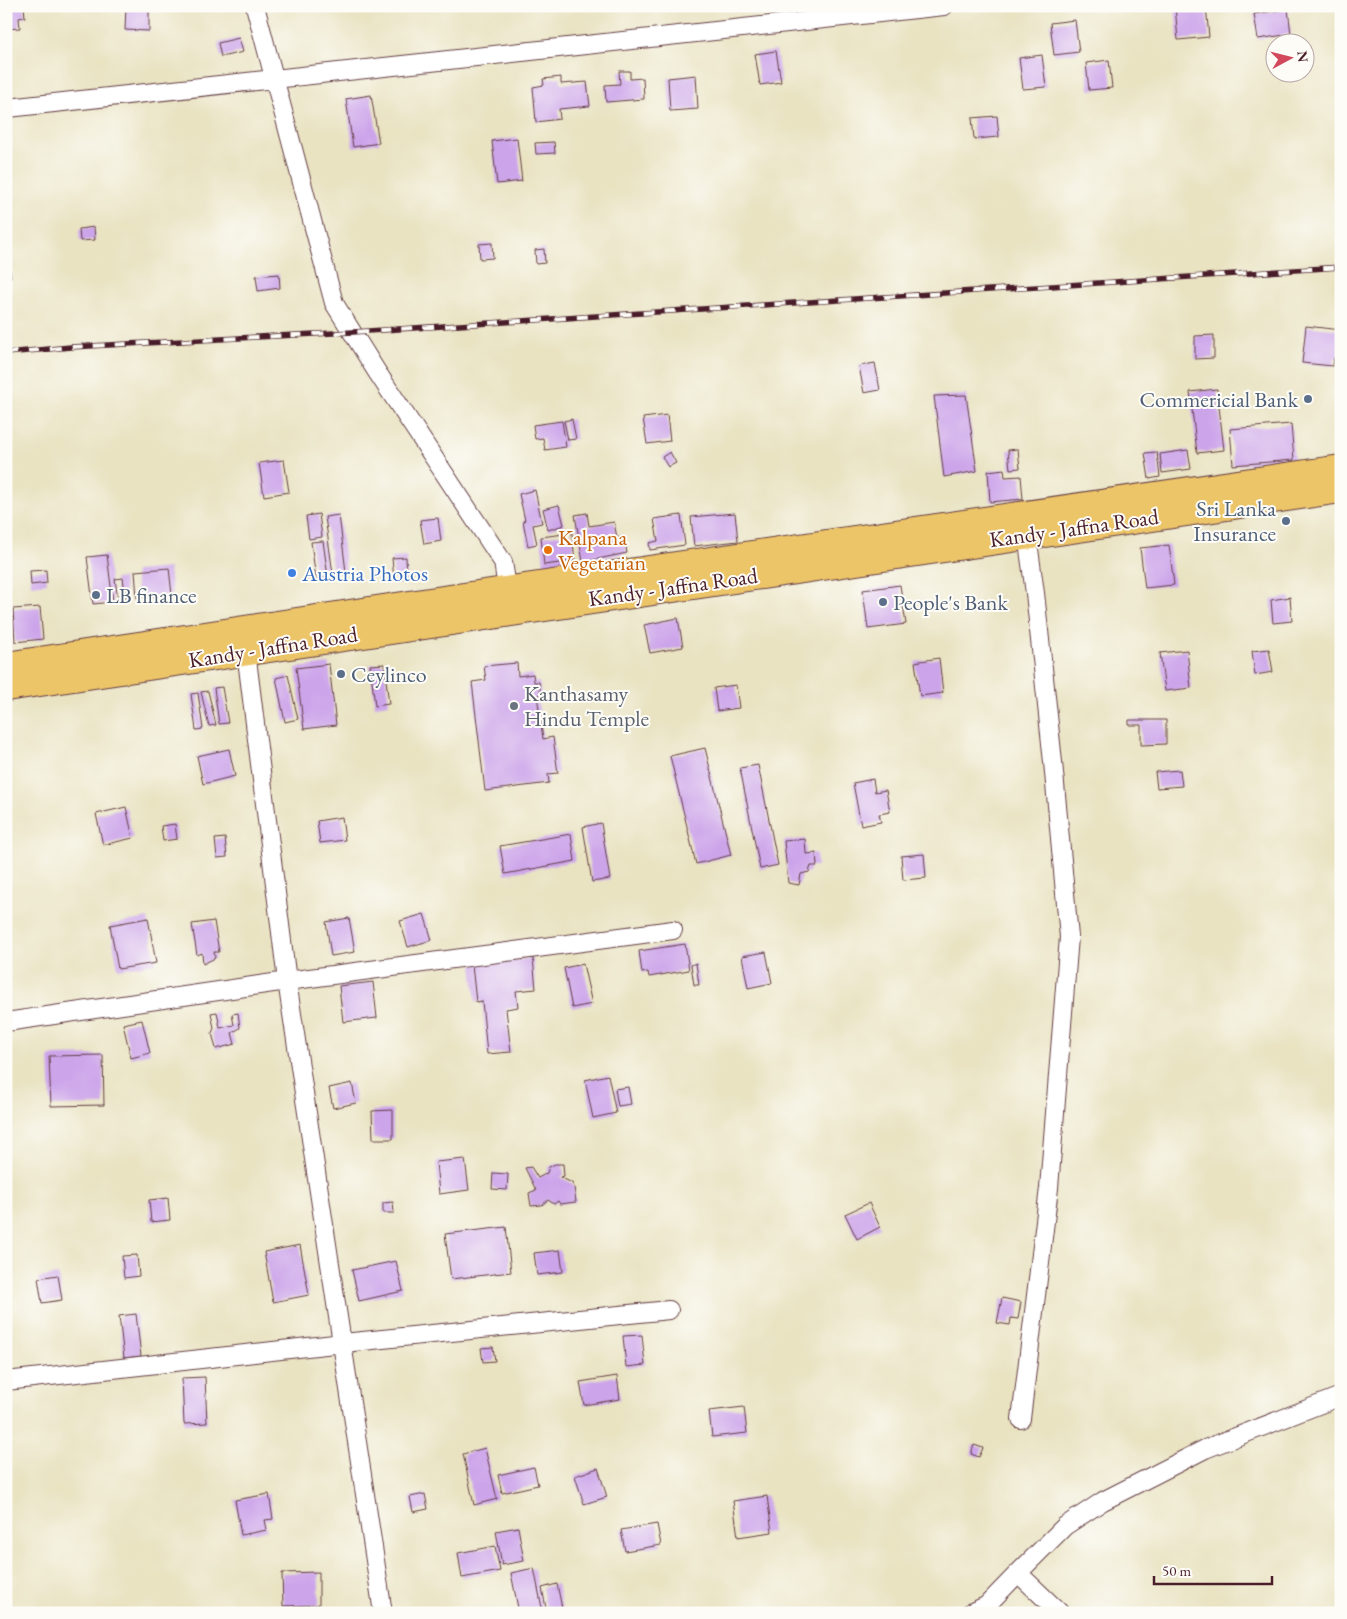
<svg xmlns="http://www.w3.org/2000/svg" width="1347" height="1619" viewBox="0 0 1347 1619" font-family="'EB Garamond',serif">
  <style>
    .building { fill: #cca4ea }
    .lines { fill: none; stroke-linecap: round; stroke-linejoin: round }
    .minor-casing { stroke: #623c42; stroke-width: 20 }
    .trunk-casing { stroke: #623c42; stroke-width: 30 }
    .minor { stroke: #fff; stroke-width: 18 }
    .trunk { stroke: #edc569; stroke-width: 28 }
    .rail-casing { stroke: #4a1f2b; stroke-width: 5.5 }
    .rail { stroke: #fdfcf7; stroke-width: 4; stroke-dasharray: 11; stroke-linecap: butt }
    .service-dot { fill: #5c6f8a; stroke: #fdfcf7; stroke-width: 2 }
    .food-dot { fill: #e8710a; stroke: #fdfcf7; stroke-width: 2 }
    .shop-dot { fill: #3f7fe0; stroke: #fdfcf7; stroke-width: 2 }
    .worship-dot { fill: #6b7280; stroke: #fdfcf7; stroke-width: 2 }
    .labels { text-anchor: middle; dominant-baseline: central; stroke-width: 4; stroke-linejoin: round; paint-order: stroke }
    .service-label { font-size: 22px; fill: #4e5e75; stroke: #fdfcf7; text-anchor: start }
    .street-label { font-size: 22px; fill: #4a1f2b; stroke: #fdfcf7 }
    .food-label { font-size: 22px; fill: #c56008; stroke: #fdfcf7; text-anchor: start }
    .shop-label { font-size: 22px; fill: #366cbe; stroke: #fdfcf7; text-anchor: start }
    .worship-label { font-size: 22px; fill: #5b616d; stroke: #fdfcf7; text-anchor: start }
  </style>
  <rect width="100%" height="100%" fill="#fdfcf7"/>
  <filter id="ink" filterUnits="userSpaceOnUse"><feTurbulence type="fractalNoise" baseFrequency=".02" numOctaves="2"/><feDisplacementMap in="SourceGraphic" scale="10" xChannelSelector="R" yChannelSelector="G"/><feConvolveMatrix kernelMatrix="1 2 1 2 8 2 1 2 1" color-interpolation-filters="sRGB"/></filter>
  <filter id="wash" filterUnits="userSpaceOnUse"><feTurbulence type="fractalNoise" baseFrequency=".0096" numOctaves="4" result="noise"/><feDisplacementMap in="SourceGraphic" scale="20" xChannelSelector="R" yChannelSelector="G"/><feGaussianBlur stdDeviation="1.12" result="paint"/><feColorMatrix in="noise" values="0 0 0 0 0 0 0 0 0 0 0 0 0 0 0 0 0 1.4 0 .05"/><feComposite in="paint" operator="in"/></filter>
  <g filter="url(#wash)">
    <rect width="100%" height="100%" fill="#e9e3c2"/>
    <g id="blocks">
      <path class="building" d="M 6,6 L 24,6 L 25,17 L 19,18 L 20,28 L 6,29 Z
        M 126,6 L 149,6 L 149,31 L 125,30 Z
        M 1175,6 L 1206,6 L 1209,37 L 1178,40 Z
        M 1288,9 L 1291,34 L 1258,39 L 1254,14 Z
        M 1075,20 L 1079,52 L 1054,55 L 1050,23 Z
        M 239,38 L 243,52 L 221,57 L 218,43 Z
        M 776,51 L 781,82 L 760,85 L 755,54 Z
        M 1042,55 L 1046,87 L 1023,89 L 1019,58 Z
        M 1109,60 L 1112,88 L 1089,90 L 1086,63 Z
        M 619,71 L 630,71 L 630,79 L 643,78 L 644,99 L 606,102 L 605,85 L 620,84 Z
        M 696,75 L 698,109 L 670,111 L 668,78 Z
        M 561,77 L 561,84 L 587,82 L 590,106 L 559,109 L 560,119 L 536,122 L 533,87 L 544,85 L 543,79 Z
        M 371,95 L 379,143 L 353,147 L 346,99 Z
        M 997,116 L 999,137 L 974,139 L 972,118 Z
        M 517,138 L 522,181 L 497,184 L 492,141 Z
        M 554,142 L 555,153 L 536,154 L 535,143 Z
        M 94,227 L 95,240 L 80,241 L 79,229 Z
        M 492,243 L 493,258 L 480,259 L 479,244 Z
        M 6,249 L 11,277 L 6,278 Z
        M 544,249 L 545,263 L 536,264 L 535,250 Z
        M 279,274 L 280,288 L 258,291 L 256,276 Z
        M 1306,326 L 1341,330 L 1341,359 L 1334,358 L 1333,366 L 1302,363 Z
        M 1214,335 L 1214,358 L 1195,359 L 1195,336 Z
        M 875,363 L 880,390 L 864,393 L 859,366 Z
        M 1217,389 L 1224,450 L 1197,453 L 1190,392 Z
        M 966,395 L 977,471 L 944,477 L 934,396 Z
        M 667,415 L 670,441 L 647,444 L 643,418 Z
        M 572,419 L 576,439 L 568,440 L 564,421 Z
        M 562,421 L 566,447 L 545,450 L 543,438 L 535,439 L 533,425 Z
        M 1291,424 L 1294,460 L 1233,465 L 1230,429 Z
        M 1018,449 L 1020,468 L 1010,469 L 1008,450 Z
        M 1188,450 L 1191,469 L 1162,473 L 1160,454 Z
        M 670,452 L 676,463 L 668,467 L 662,457 Z
        M 1157,452 L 1160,477 L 1149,479 L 1145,453 Z
        M 284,460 L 289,492 L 264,496 L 259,463 Z
        M 1004,469 L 1005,477 L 1021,476 L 1023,499 L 990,502 L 988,471 Z
        M 535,490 L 542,523 L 533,525 L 537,544 L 528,546 L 523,521 L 525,520 L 519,494 Z
        M 559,505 L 564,525 L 548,530 L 543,509 Z
        M 587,513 L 589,526 L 614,522 L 617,538 L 624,536 L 627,553 L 583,562 L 575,515 Z
        M 735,513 L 738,541 L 694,546 L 691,517 Z
        M 319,514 L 322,537 L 309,539 L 306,516 Z
        M 339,515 L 346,572 L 333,574 L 325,517 Z
        M 681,515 L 685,545 L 650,550 L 649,543 L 658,541 L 654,519 Z
        M 438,518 L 441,541 L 424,544 L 420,520 Z
        M 572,533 L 575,561 L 544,565 L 541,537 Z
        M 323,541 L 328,577 L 316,579 L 311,542 Z
        M 1169,545 L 1174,585 L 1145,588 L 1140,548 Z
        M 107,555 L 113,602 L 93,604 L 87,557 Z
        M 406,557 L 407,578 L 394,579 L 392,558 Z
        M 169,568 L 172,595 L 137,598 L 135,571 Z
        M 46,570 L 47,583 L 31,585 L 30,571 Z
        M 123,578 L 126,599 L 118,600 L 115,579 Z
        M 900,585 L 906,624 L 868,629 L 863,590 Z
        M 1290,597 L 1292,621 L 1273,623 L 1271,600 Z
        M 40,607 L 43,639 L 15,642 L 13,609 Z
        M 6,609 L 9,609 L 11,646 L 6,646 Z
        M 678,618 L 683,647 L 650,653 L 644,625 Z
        M 1269,649 L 1273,672 L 1255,675 L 1252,651 Z
        M 1187,650 L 1191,688 L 1165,691 L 1160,653 Z
        M 939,658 L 943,693 L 920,696 L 915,662 Z
        M 517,663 L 518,676 L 533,674 L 534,682 L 539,682 L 541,695 L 537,695 L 543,739 L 553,737 L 558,773 L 548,774 L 549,783 L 485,791 L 472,682 L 486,680 L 484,666 Z
        M 329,664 L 336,725 L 304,729 L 296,668 Z
        M 384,664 L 389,704 L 375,706 L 370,665 Z
        M 288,675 L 298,719 L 285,722 L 276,678 Z
        M 736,685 L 739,708 L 717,711 L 714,688 Z
        M 222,687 L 228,723 L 219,724 L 214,688 Z
        M 208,691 L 216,725 L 209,726 L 201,692 Z
        M 198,693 L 203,729 L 196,730 L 191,694 Z
        M 1129,720 L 1166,720 L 1166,744 L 1141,745 L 1141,725 L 1129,725 Z
        M 705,748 L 731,855 L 696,864 L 670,756 Z
        M 229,749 L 235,776 L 203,784 L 197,756 Z
        M 758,765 L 778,865 L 760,869 L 740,768 Z
        M 1180,770 L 1182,786 L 1157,788 L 1155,772 Z
        M 873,779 L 875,792 L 886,790 L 890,812 L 879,814 L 881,822 L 861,826 L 853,783 Z
        M 126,807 L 133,838 L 103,845 L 96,814 Z
        M 342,817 L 345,840 L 320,843 L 317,821 Z
        M 601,823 L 610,879 L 592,882 L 583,827 Z
        M 175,824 L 177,839 L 163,841 L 161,826 Z
        M 571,834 L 575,861 L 505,874 L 500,846 Z
        M 225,838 L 227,857 L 217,858 L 215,839 Z
        M 805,839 L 806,854 L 816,853 L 817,866 L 811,866 L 809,872 L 801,874 L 799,885 L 788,883 L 784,841 Z
        M 924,854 L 926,878 L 903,880 L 901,856 Z
        M 424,914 L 432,940 L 408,947 L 400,921 Z
        M 148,918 L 156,963 L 118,969 L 110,925 Z
        M 349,918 L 355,952 L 331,956 L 326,922 Z
        M 214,921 L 219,952 L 214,952 L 215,958 L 203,964 L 202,953 L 197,955 L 192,924 Z
        M 685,944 L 689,970 L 649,977 L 648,972 L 642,973 L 639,951 Z
        M 766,952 L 772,983 L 748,988 L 742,956 Z
        M 533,958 L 536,989 L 516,991 L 518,1007 L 506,1009 L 511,1052 L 487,1054 L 482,1001 L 476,1002 L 472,965 Z
        M 696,963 L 699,985 L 694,985 L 691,965 Z
        M 583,964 L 592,1004 L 572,1008 L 564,968 Z
        M 373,982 L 377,1018 L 343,1022 L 339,986 Z
        M 217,1012 L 220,1028 L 234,1025 L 232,1014 L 238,1013 L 240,1028 L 232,1033 L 235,1044 L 216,1049 L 212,1033 L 214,1028 L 211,1013 Z
        M 142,1020 L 150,1053 L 131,1058 L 123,1024 Z
        M 103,1055 L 104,1105 L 51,1106 L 49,1056 Z
        M 608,1075 L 616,1113 L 593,1118 L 585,1080 Z
        M 352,1083 L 356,1103 L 333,1108 L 329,1088 Z
        M 628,1087 L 631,1104 L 618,1106 L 615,1089 Z
        M 393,1110 L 393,1139 L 373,1139 L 372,1111 Z
        M 465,1159 L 469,1190 L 439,1194 L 436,1162 Z
        M 555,1164 L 563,1164 L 564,1176 L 560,1177 L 572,1183 L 574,1187 L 576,1202 L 560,1204 L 558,1201 L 554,1204 L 548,1200 L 542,1205 L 531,1206 L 529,1193 L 536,1190 L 525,1168 L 531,1167 L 538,1178 L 547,1173 L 549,1167 Z
        M 493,1173 L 508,1174 L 507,1190 L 492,1189 Z
        M 168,1198 L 170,1220 L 151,1222 L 149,1200 Z
        M 393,1202 L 394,1213 L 383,1213 L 383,1203 Z
        M 869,1203 L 880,1227 L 857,1239 L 845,1214 Z
        M 506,1227 L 511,1272 L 451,1279 L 445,1234 Z
        M 300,1245 L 309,1295 L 273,1302 L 264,1252 Z
        M 560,1250 L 563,1272 L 537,1275 L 534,1253 Z
        M 137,1255 L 139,1276 L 124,1278 L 122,1256 Z
        M 396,1261 L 403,1291 L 359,1301 L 352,1270 Z
        M 58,1275 L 62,1300 L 42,1303 L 38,1278 Z
        M 1002,1298 L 1021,1302 L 1018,1319 L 1011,1318 L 1010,1325 L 997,1323 Z
        M 136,1314 L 141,1356 L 124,1358 L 119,1316 Z
        M 642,1335 L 645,1365 L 626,1367 L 623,1336 Z
        M 493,1347 L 495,1361 L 483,1362 L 481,1348 Z
        M 617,1376 L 620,1399 L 584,1405 L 580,1382 Z
        M 205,1377 L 207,1423 L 184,1424 L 182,1378 Z
        M 744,1407 L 747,1433 L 712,1437 L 709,1411 Z
        M 974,1445 L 983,1448 L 979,1457 L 971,1454 Z
        M 485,1448 L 497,1499 L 474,1505 L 463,1454 Z
        M 534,1467 L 538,1485 L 502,1493 L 498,1475 Z
        M 598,1468 L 607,1497 L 584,1504 L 575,1476 Z
        M 269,1494 L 273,1519 L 265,1520 L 267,1530 L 241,1535 L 235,1500 Z
        M 425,1494 L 428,1509 L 413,1512 L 410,1497 Z
        M 767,1496 L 772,1532 L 738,1537 L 733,1501 Z
        M 657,1524 L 661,1545 L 625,1551 L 621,1530 Z
        M 518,1527 L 524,1561 L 502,1565 L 496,1531 Z
        M 495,1546 L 500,1571 L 462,1578 L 458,1553 Z
        M 534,1568 L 542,1608 L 519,1613 L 511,1573 Z
        M 319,1572 L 319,1605 L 283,1606 L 282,1573 Z
        M 557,1584 L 563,1613 L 547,1613 L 542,1588 Z"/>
    </g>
  </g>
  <g filter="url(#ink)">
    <use href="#blocks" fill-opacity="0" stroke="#623c42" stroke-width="1"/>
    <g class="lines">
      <defs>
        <path id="minor" d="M 255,6 L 334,303 L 377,372 L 503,562 L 509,600
          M 6,106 L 8,108 L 944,6
          M 245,643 L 287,981 L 383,1613
          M 6,1022 L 287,981 L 673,930
          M 6,1381 L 343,1343 L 669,1310
          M 1021,1419 L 1049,1188 L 1069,937 L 1053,762 L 1035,593 L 1027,535
          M 1018,1573 L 1065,1526 L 1103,1501 L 1205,1449 L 1341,1396
          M 970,1613 L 986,1606 L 1018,1573 L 1060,1613"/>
        <path id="trunk" d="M 6,666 L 436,601 L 1341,469
          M 6,687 L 1341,489"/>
      </defs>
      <use href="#minor" class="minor-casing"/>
      <use href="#trunk" class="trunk-casing"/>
      <use href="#minor" class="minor"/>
      <use href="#trunk" class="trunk"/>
      <defs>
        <path id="rail" d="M 6,353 L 71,347 L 353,332 L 1341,267"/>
      </defs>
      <use href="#rail" class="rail-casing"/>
      <use href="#rail" class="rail"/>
    </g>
  </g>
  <g class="service-dot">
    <circle cx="1308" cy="399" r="5"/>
    <circle cx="1286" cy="521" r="5"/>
    <circle cx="96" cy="595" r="5"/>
    <circle cx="883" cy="602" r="5"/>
    <circle cx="341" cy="674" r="5"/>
  </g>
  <circle class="food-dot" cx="548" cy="550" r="5"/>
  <circle class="shop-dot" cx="292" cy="573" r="5"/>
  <circle class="worship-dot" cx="514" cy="706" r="5"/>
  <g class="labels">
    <g class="service-label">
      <text x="1298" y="399" text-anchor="end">Commericial Bank</text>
      <text x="1276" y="508" text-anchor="end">Sri Lanka<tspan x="1276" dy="25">Insurance</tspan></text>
      <text x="106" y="595">LB finance</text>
      <text x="893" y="602">People's Bank</text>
      <text x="351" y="674">Ceylinco</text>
    </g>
    <g class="street-label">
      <text transform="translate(1074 528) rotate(-8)">Kandy - Jaffna Road</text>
      <text transform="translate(673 587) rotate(-8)">Kandy - Jaffna Road</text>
      <text transform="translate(273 647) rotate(-9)">Kandy - Jaffna Road</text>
    </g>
    <g class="food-label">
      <text x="558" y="537">Kalpana<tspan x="558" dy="25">Vegetarian</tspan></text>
    </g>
    <g class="shop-label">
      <text x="302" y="573">Austria Photos</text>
    </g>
    <g class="worship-label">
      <text x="524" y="693">Kanthasamy<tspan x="524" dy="25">Hindu Temple</tspan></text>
    </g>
  </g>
  <rect width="1347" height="1619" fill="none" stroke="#fdfcf7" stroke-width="25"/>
  <g transform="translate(1290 58) rotate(83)"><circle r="24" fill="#fdfcf7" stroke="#b5a4a5"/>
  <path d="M0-4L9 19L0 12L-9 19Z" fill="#d1495b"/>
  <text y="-8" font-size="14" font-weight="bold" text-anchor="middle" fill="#4a1f2b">N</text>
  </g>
  <path d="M1154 1576v8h118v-8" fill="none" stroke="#4a1f2b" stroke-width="2.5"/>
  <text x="1162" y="1576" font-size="15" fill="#4a1f2b" stroke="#fdfcf7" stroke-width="4" paint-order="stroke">50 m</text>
</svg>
